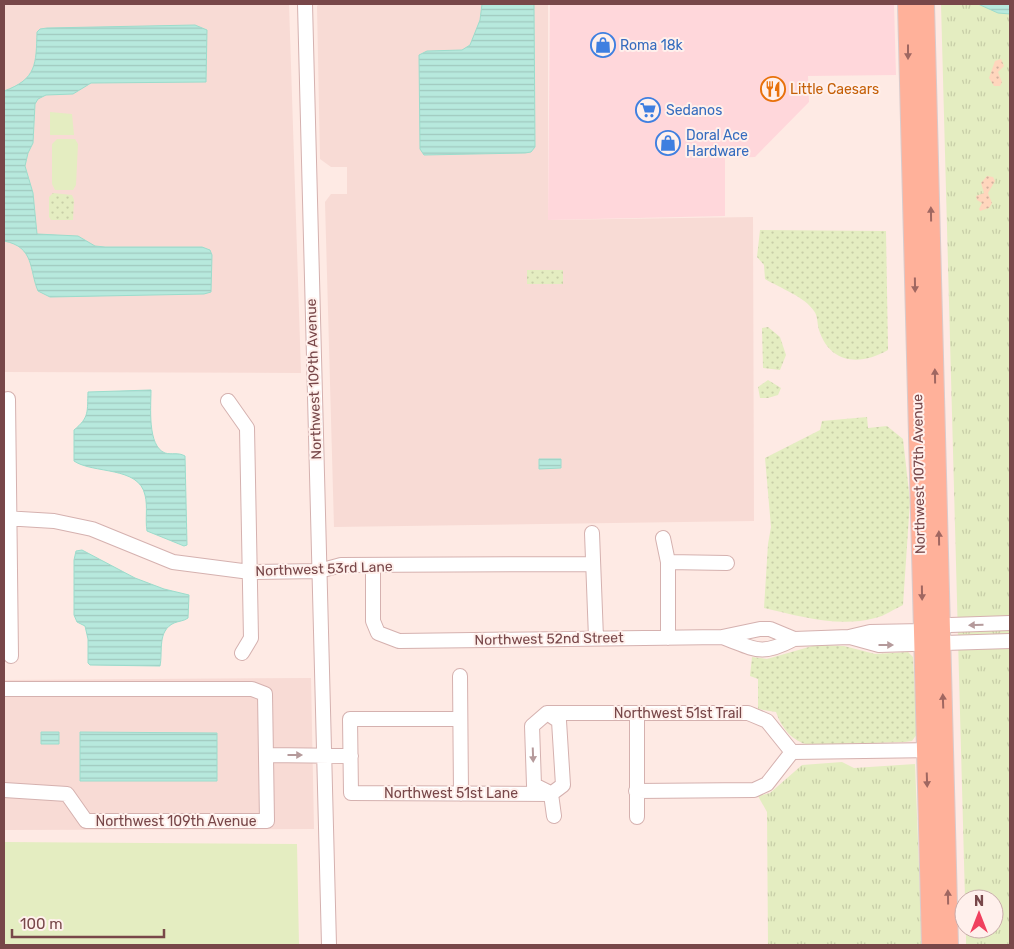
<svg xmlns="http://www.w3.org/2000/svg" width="1014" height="949" viewBox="0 0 1014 949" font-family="Rubik,sans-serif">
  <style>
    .residential { fill: #f8dbd5 }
    .commercial { fill: #ffd7db }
    .grass { fill: url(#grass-tufts) }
    .sand { fill: url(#sand-dots) }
    .park { fill: url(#park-dots) }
    .garden { fill: #e4edc1 }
    .water { fill: url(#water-rules); stroke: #9cdccc }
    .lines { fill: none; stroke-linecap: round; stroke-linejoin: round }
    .minor-casing { stroke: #d5b1af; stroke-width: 16 }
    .major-casing { stroke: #d9cbcc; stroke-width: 20 }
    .minor { stroke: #fff; stroke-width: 14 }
    .major { stroke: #ffb19a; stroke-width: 18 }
    .oneway { fill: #a06761 }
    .oneway2 { fill: #b59a9b }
    .labels { text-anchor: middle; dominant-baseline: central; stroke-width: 4; stroke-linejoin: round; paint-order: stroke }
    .shop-label { font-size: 14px; fill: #366cbe; stroke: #fff0ec; text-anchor: start }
    .food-label { font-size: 14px; fill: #c56008; stroke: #fff0ec; text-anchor: start }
    .street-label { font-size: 14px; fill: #784749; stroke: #fff0ec }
  </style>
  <defs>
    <pattern id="grass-tufts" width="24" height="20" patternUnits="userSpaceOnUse" patternTransform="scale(1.25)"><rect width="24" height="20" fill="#e4edc1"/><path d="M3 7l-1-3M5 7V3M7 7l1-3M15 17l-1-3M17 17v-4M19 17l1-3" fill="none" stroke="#c7cda7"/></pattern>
    <pattern id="sand-dots" width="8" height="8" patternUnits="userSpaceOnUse" patternTransform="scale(1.25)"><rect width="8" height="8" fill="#ffd6bd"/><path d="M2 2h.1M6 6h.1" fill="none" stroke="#d3af9c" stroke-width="1.8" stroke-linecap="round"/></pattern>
    <pattern id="park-dots" width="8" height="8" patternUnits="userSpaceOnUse" patternTransform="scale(1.25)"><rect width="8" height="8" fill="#e4edc1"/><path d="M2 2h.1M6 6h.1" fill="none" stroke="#c7cda7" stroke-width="1.8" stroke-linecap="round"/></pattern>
    <pattern id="water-rules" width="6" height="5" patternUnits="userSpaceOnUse" patternTransform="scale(1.25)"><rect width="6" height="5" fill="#b7e9dd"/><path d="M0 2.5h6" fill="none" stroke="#a1c9bf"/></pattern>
  </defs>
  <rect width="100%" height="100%" fill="#feeae4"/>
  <path class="residential" d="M 4,4 L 289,4 L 301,373 L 4,372 Z
    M 319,4 L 548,4 L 548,220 L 753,217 L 754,521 L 334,527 L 325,202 L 331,194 L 347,194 L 347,167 L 331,167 L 320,159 L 317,6 Z
    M 311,678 L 314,829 L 4,830 L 4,680 Z"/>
  <path class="commercial" d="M 550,4 L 894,4 L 896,75 L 808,76 L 809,102 L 755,157 L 725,158 L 725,216 L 548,220 Z"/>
  <path class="grass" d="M 941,4 L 1010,4 L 1010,945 L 966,945 L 966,929 L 994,929 L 994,899 L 965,899 Z
    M 842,762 L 854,768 L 915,764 L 922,945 L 768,945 L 767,812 L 758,796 L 770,793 L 802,765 Z"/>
  <path class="sand" d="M 1001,59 L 1004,66 L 998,72 L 1002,82 L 1000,86 L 994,86 L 989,78 L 995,61 Z
    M 987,176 L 993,177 L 995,181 L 988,193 L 992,203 L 989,208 L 980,211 L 979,209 L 982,203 L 977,200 L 976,196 L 984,193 L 981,183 Z"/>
  <path class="park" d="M 53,193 L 72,195 L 74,200 L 73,220 L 51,220 L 49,217 L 49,197 Z
    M 760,230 L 886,231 L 888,350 C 860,366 830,364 819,330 C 817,324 818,316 814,311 C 805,297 780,288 765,279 L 764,265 L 757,257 Z
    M 527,270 L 563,270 L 563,284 L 527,284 Z
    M 768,327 L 780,337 L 786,355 L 780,370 L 763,368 L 762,328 Z
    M 768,380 L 781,388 L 778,395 L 768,398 L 760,398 L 758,387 Z
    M 867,417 L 868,428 L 887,426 L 903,439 L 910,501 L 903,605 C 894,609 885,616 875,618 C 840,628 798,616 764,608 L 768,544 L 771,527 L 765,458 L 820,430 L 822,421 Z
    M 816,645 L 844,646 L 875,654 L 908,652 L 913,657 L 917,734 L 912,741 L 905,742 L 809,745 C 792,741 782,729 776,712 L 758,709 L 758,679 L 750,676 L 752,657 L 767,659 Z"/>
  <path class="garden" d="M 50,112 L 72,114 L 74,135 L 50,135 Z
    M 57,139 L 75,139 L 78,144 L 76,185 L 73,190 L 55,190 L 52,184 L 52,144 Z
    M 4,842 L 297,844 L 299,945 L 4,945 Z"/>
  <path class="water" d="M 482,4 L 534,4 L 535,147 L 531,152 L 525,153 L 424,155 L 420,149 L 419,55 L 427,51 L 462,50 L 470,45 L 480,20 Z
    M 978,4 L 1010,4 L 1010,14 L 998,13 Z
    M 195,25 L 207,30 L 206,82 L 91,83 L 73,94 L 46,95 L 38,99 L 35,104 L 33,143 L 28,153 L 25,166 L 33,193 L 37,234 L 78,236 L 95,246 L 105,247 L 202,247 L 210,250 L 212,255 L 211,292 L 204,294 L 50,297 L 38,291 C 29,270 35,247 4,241 L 4,91 C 37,79 36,64 37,32 L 40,29 L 47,28 Z
    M 151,390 C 151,406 147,446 165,453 C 172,455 178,452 185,456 L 187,545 L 184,546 L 147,531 C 145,519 148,507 145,495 C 139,466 93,474 74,461 L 74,430 C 90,417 87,411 88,392 Z
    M 539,459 L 561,459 L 561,468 L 539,469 Z
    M 82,550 L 135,578 L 164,589 L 189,595 L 188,618 C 184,621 179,621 174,623 C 157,631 163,651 160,666 L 90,665 L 88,663 L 88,639 L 85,626 L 77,622 L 74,615 L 74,560 L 76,551 Z
    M 41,732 L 59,732 L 59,744 L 41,744 Z
    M 80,732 L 217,733 L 217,781 L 80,781 Z"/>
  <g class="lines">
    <defs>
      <path id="minor" d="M 305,4 L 329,945
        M 8,399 L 11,656
        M 228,401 L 247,428 L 251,638 L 242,653
        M 4,518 L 54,521 L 92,529 L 173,562 L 250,572 L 319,571 L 341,565 L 592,564
        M 592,533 L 596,638
        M 663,538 L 668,562 L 668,638
        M 668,562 L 727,563
        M 373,566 L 373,621 L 378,633 L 399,641 L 722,637 L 760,629 L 770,629 L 794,639 L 849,637 L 870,632 L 923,631 L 950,625 L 1010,623
        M 722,637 C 755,649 760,657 794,639
        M 850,637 L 879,645 L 1010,641
        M 460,676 L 461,794
        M 4,689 L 252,689 L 265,694 L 267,821 L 86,821 L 67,794 L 4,790
        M 547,713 L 748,713 L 767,721 L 792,752
        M 547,713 L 532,726 L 534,785 L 548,792
        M 547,713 L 559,721 L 563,785 L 551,794
        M 458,719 L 350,719 L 351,793 L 551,794
        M 792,752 L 936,750
        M 267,755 L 351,756
        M 636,791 L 754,790 L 767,784 L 792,752
        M 551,794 L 554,816
        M 637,817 L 637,713"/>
      <path id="major" d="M 907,4 L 931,945
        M 925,4 L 949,945"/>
    </defs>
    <use href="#minor" class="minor-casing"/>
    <use href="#major" class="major-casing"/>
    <use href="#minor" class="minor"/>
    <use href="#major" class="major"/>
  </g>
  <defs><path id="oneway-solid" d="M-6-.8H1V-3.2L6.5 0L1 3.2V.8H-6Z" transform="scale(1.25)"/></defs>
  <g class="oneway">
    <use href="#oneway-solid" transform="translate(908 52) rotate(90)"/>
    <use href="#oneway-solid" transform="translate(931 214) rotate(-91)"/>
    <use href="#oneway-solid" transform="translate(915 285) rotate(89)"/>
    <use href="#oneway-solid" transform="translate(935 376) rotate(-91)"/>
    <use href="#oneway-solid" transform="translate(939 538) rotate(-91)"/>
    <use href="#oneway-solid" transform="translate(922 593) rotate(89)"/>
    <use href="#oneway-solid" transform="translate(943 701) rotate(-92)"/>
    <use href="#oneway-solid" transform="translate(927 780) rotate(88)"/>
    <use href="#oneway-solid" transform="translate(948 897) rotate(-91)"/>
  </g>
  <g class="oneway2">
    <use href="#oneway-solid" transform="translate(976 625) rotate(178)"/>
    <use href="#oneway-solid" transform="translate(886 645)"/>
    <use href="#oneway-solid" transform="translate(295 755)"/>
    <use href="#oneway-solid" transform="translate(533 755) rotate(88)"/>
  </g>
  <defs>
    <symbol id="shop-ring" viewBox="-11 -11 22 22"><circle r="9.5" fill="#fff0ec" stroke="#3f7fe0" stroke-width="1.5"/><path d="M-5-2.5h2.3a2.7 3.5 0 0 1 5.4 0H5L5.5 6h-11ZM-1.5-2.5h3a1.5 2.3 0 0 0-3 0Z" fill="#3f7fe0"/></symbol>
    <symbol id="restaurant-ring" viewBox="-11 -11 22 22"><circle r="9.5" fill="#fff0ec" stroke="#e8710a" stroke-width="1.5"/><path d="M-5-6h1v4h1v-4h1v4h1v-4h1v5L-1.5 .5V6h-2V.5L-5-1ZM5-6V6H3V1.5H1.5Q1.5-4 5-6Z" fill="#e8710a"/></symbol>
    <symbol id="supermarket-ring" viewBox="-11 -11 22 22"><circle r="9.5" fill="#fff0ec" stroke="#3f7fe0" stroke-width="1.5"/><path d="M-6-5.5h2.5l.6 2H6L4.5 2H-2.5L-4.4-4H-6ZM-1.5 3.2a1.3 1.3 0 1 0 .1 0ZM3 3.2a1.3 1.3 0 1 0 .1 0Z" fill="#3f7fe0"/></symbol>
  </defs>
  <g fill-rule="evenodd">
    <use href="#shop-ring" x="589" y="31" width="28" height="28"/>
    <use href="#restaurant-ring" x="759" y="75" width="28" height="28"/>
    <use href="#supermarket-ring" x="634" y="96" width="28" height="28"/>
    <use href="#shop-ring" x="654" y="129" width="28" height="28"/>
  </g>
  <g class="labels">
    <g class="shop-label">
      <text x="620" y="45">Roma 18k</text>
      <text x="666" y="110">Sedanos</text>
      <text x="686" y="135">Doral Ace<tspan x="686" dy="16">Hardware</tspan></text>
    </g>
    <g class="food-label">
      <text x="790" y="89">Little Caesars</text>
    </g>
    <g class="street-label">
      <text transform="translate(314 379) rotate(-92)">Northwest 109th Avenue</text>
      <text transform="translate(919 474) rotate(-91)">Northwest 107th Avenue</text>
      <text transform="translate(324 569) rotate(-2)">Northwest 53rd Lane</text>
      <text transform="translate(549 639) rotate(-1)">Northwest 52nd Street</text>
      <text x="678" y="713">Northwest 51st Trail</text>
      <text x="451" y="793">Northwest 51st Lane</text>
      <text x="176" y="821">Northwest 109th Avenue</text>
    </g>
  </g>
  <rect width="1014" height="949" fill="none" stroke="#784749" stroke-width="10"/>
  <g transform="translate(979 914)"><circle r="24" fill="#fff0ec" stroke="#c9acab"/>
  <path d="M0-4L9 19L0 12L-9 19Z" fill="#f0405e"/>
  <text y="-8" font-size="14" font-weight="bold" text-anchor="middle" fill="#784749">N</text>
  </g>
  <path d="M12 929v8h152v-8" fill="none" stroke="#784749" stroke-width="2.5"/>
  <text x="20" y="929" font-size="15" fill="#784749" stroke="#fff0ec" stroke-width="4" paint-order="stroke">100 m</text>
</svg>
